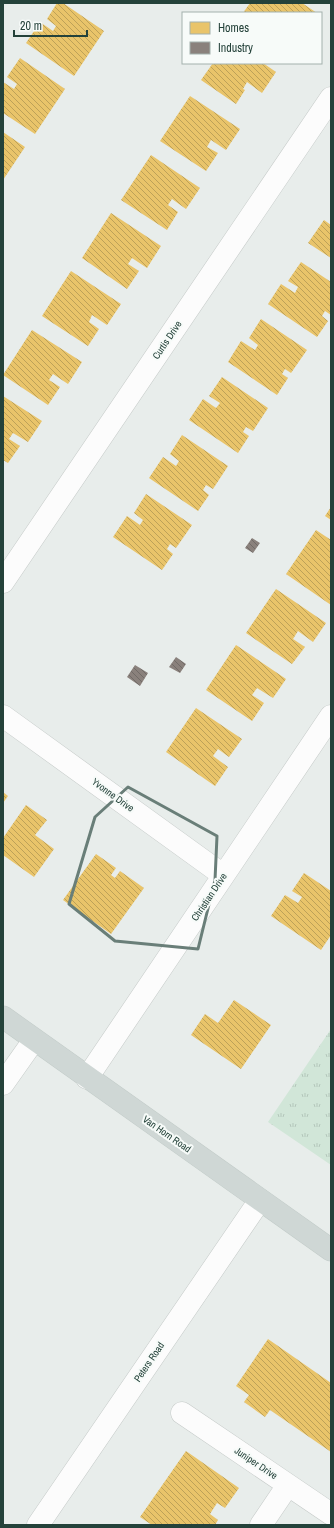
<svg xmlns="http://www.w3.org/2000/svg" width="334" height="1528" viewBox="0 0 334 1528" font-family="'Archivo Narrow',sans-serif">
  <style>
    .grass { fill: url(#grass-tufts) }
    .homes { fill: url(#homes-back-hatch) }
    .industry { fill: url(#industry-back-hatch) }
    .lines { fill: none; stroke-linecap: round; stroke-linejoin: round }
    .minor-casing { stroke: #c5cac8; stroke-width: 23 }
    .major-casing { stroke: #c3ccc9; stroke-width: 23 }
    .minor { stroke: #fcfcfc; stroke-width: 22 }
    .major { stroke: #cfd7d5; stroke-width: 22 }
    .marked { fill: none; stroke: #697e78; stroke-width: 3; stroke-linejoin: round }
    .labels { text-anchor: middle; dominant-baseline: central; stroke-width: 4; stroke-linejoin: round; paint-order: stroke }
    .street-label { font-size: 10px; fill: #24423a; stroke: #f7fbf9 }
  </style>
  <defs>
    <pattern id="grass-tufts" width="24" height="20" patternUnits="userSpaceOnUse"><rect width="24" height="20" fill="#d1e6d8"/><path d="M3 7l-1-3M5 7V3M7 7l1-3M15 17l-1-3M17 17v-4M19 17l1-3" fill="none" stroke="#b3c6ba"/></pattern>
    <pattern id="homes-back-hatch" width="6" height="6" patternUnits="userSpaceOnUse"><rect width="6" height="6" fill="#e9c46a"/><path d="M-1 5l2 2M0 0l6 6M5-1l2 2" fill="none" stroke="#bda158"/></pattern>
    <pattern id="industry-back-hatch" width="6" height="6" patternUnits="userSpaceOnUse"><rect width="6" height="6" fill="#8a817c"/><path d="M-1 5l2 2M0 0l6 6M5-1l2 2" fill="none" stroke="#716b67"/></pattern>
  </defs>
  <rect width="100%" height="100%" fill="#e8edeb"/>
  <path class="grass" d="M 331,1029 L 331,1165 L 268,1122 Z"/>
  <path class="homes" d="M 57,3 L 63,3 L 104,31 L 74,76 L 26,43 L 40,22 L 53,31 L 56,26 L 47,19 Z
    M 250,3 L 302,3 L 317,13 L 243,13 Z
    M 20,58 L 65,89 L 35,134 L 3,113 L 3,82 L 14,89 L 17,84 L 7,77 Z
    M 213,63 L 263,63 L 276,72 L 262,93 L 247,82 L 243,89 L 245,90 L 236,104 L 201,80 Z
    M 190,96 L 240,129 L 226,150 L 211,140 L 207,147 L 218,153 L 206,171 L 160,141 Z
    M 3,132 L 25,147 L 3,180 Z
    M 151,155 L 200,188 L 186,209 L 172,199 L 168,205 L 178,212 L 167,230 L 121,200 Z
    M 111,213 L 161,246 L 147,268 L 132,258 L 128,264 L 139,271 L 127,289 L 82,258 Z
    M 324,220 L 331,225 L 331,258 L 308,243 Z
    M 301,262 L 331,282 L 331,315 L 325,311 L 322,316 L 328,321 L 317,337 L 268,304 L 281,284 L 295,293 L 298,287 L 288,281 Z
    M 71,271 L 121,304 L 107,325 L 92,315 L 89,322 L 99,329 L 88,346 L 42,316 Z
    M 261,319 L 307,350 L 291,373 L 285,369 L 282,374 L 288,378 L 277,395 L 228,362 L 241,341 L 255,350 L 258,345 L 249,338 Z
    M 32,330 L 82,362 L 68,384 L 53,374 L 49,380 L 60,387 L 48,405 L 3,375 Z
    M 222,377 L 268,408 L 253,431 L 246,427 L 243,432 L 249,436 L 238,453 L 189,420 L 203,399 L 216,408 L 220,403 L 209,396 Z
    M 3,396 L 42,421 L 28,442 L 13,433 L 9,439 L 20,446 L 8,463 L 3,460 Z
    M 182,435 L 228,466 L 213,489 L 206,485 L 203,490 L 209,495 L 198,511 L 149,478 L 163,457 L 176,466 L 179,461 L 170,454 Z
    M 146,494 L 192,525 L 176,548 L 170,544 L 167,549 L 173,554 L 162,570 L 113,537 L 127,516 L 140,525 L 143,520 L 134,513 Z
    M 331,507 L 331,520 L 325,516 Z
    M 316,530 L 331,540 L 331,605 L 286,574 Z
    M 276,589 L 326,623 L 313,642 L 298,631 L 293,639 L 305,647 L 292,664 L 246,633 Z
    M 236,645 L 286,679 L 273,698 L 257,688 L 252,695 L 264,703 L 252,721 L 206,690 Z
    M 196,708 L 242,739 L 229,757 L 218,749 L 213,756 L 228,767 L 215,786 L 166,752 Z
    M 3,792 L 8,796 L 3,803 Z
    M 26,805 L 47,820 L 35,835 L 54,849 L 34,877 L 3,855 L 3,838 Z
    M 96,854 L 116,868 L 111,875 L 115,878 L 120,871 L 144,888 L 111,934 L 63,900 Z
    M 304,873 L 331,891 L 331,935 L 321,950 L 271,916 L 285,895 L 298,903 L 302,897 L 292,891 Z
    M 234,1000 L 271,1025 L 241,1069 L 191,1035 L 205,1014 L 218,1023 Z
    M 268,1339 L 331,1383 L 331,1452 L 270,1410 L 265,1417 L 244,1402 L 249,1395 L 236,1386 Z
    M 186,1451 L 239,1488 L 225,1508 L 217,1503 L 210,1514 L 218,1520 L 215,1525 L 152,1525 L 140,1517 Z"/>
  <path class="industry" d="M 252,538 L 260,543 L 253,553 L 245,548 Z
    M 176,657 L 186,664 L 180,673 L 169,667 Z
    M 135,665 L 148,673 L 140,686 L 127,677 Z"/>
  <g class="lines">
    <defs>
      <path id="minor" d="M 3,582 L 331,98
        M 3,716 L 223,875
        M 87,1078 L 331,716
        M 3,1084 L 34,1040
        M 182,1413 L 331,1514
        M 38,1525 L 260,1200
        M 261,1525 L 288,1485"/>
      <path id="major" d="M 3,1017 L 331,1250"/>
    </defs>
    <use href="#minor" class="minor-casing"/>
    <use href="#major" class="major-casing"/>
    <use href="#minor" class="minor"/>
    <use href="#major" class="major"/>
  </g>
  <path class="marked" d="M 128,787 L 217,836 L 215,880 L 198,949 L 115,941 L 69,904 L 95,817 Z"/>
  <g class="labels">
    <g class="street-label">
      <text transform="translate(167 340) rotate(-56)">Curtis Drive</text>
      <text transform="translate(113 795) rotate(36)">Yvonne Drive</text>
      <text transform="translate(209 897) rotate(-56)">Christian Drive</text>
      <text transform="translate(167 1134) rotate(35)">Van Horn Road</text>
      <text transform="translate(149 1362) rotate(-56)">Peters Road</text>
      <text transform="translate(256 1463) rotate(34)">Juniper Drive</text>
    </g>
  </g>
  <rect width="334" height="1528" fill="none" stroke="#24423a" stroke-width="8"/>
  <rect x="182" y="12" width="140" height="52" fill="#f7fbf9" stroke="#a3b1ad"/>
  <rect x="190" y="22" width="20" height="12" fill="#e9c46a" stroke="#a3b1ad"/>
  <text x="218" y="32" font-size="12" fill="#24423a">Homes</text>
  <rect x="190" y="42" width="20" height="12" fill="#8a817c" stroke="#a3b1ad"/>
  <text x="218" y="52" font-size="12" fill="#24423a">Industry</text>
  <path d="M14 30v6h73v-6" fill="none" stroke="#24423a" stroke-width="2"/>
  <text x="20" y="30" font-size="12" fill="#24423a" stroke="#f7fbf9" stroke-width="3" paint-order="stroke">20 m</text>
</svg>
